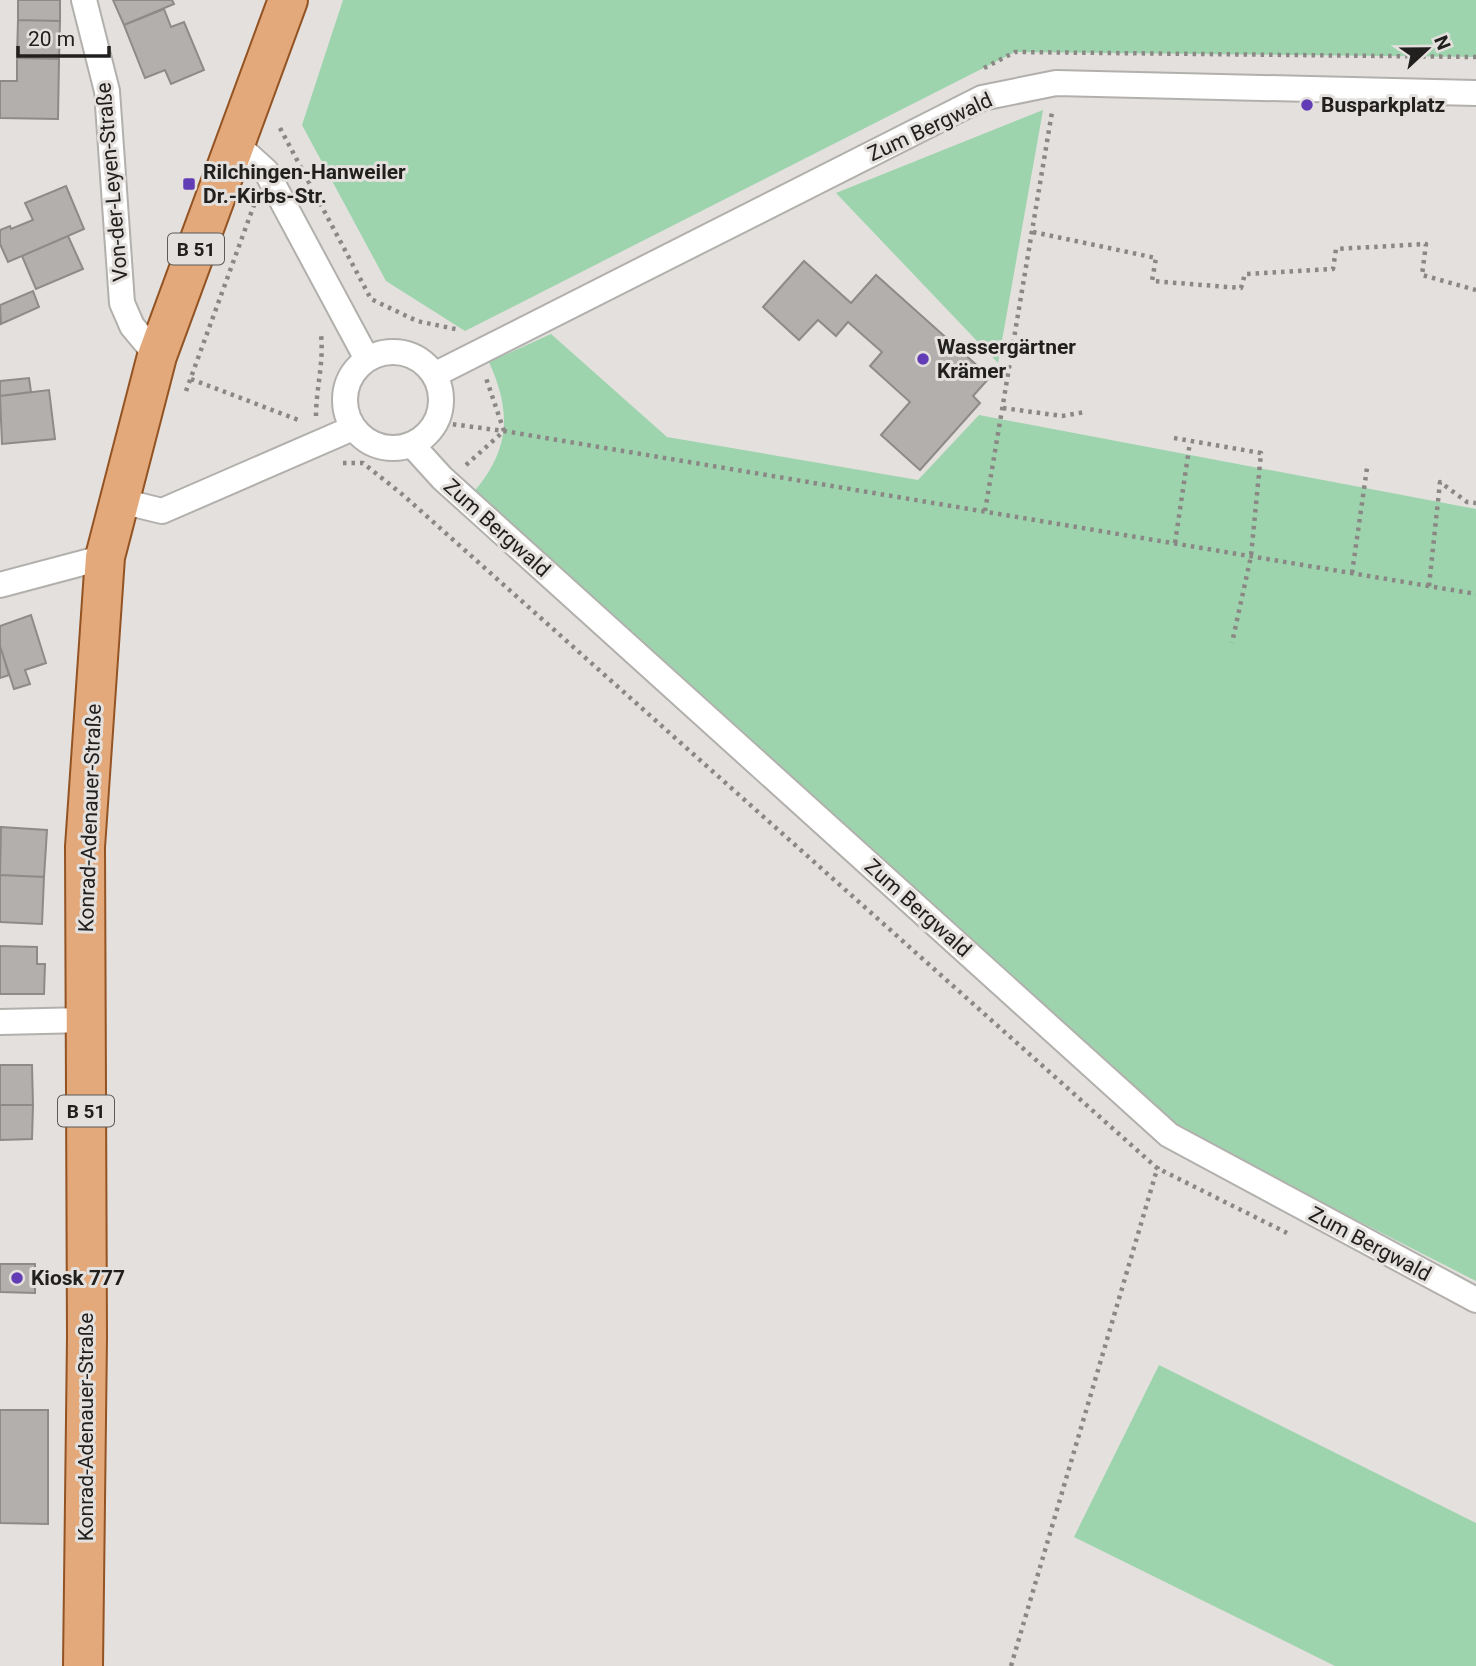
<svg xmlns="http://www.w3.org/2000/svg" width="1476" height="1666" viewBox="0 0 1476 1666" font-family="Roboto,sans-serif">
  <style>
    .green { fill: #9dd4ad }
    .building { fill: #b2afac; stroke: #8d8b88; stroke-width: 2 }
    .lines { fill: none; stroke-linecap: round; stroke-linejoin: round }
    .street-casing { stroke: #b2b0ad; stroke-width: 28 }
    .primary-casing { stroke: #935322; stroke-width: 42 }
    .path { stroke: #8a8785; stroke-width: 4.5; stroke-dasharray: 3.5 5; stroke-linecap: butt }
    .street { stroke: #fff; stroke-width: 24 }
    .primary { stroke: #e3a97b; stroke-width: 38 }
    .poi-dot { fill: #623cb4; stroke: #e3e0dd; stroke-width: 2.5 }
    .labels { text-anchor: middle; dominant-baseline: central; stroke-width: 6; stroke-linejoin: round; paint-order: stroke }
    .shield { fill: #e3e0dd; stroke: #5b5a58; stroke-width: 2 }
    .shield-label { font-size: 19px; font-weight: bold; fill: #21201f }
    .poi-label { font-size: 21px; font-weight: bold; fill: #21201f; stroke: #e3e0dd; text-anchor: start }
    .street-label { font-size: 21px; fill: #21201f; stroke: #e3e0dd }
  </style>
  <rect width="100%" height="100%" fill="#e3e0dd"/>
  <path class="green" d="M 343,0 L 1476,0 L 1476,57 L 1015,52 L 465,331 L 386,281 L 302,125 Z
    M 1043,110 L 998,363 L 836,193 Z
    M 551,334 L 667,437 L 918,480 L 979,415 L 1476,509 L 1476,1281 L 1174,1127 L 473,493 C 510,450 512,413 489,362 Z
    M 1159,1365 L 1476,1523 L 1476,1666 L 1335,1666 L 1074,1537 Z"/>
  <path class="building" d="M 18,0 L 60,0 L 60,21 L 18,20 Z
    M 113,0 L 172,0 L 174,4 L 124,25 Z
    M 164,9 L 171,27 L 184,22 L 204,70 L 171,84 L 165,70 L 145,78 L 124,25 Z
    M 18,20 L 60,21 L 59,59 L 17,58 Z
    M 17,58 L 59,59 L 58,119 L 0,118 L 0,81 L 17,81 Z
    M 66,186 L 84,229 L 8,262 L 0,244 L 0,230 L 10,226 L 11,229 L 33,220 L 25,203 Z
    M 68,236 L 83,269 L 36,289 L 22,256 Z
    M 804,261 L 851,303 L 876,275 L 990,377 L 973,396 L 980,403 L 920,470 L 881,435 L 910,402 L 870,366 L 882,352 L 848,322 L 836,336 L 818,320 L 799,340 L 763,307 Z
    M 33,291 L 39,307 L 1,324 L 0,305 Z
    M 29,378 L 31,392 L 0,396 L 0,381 Z
    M 49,390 L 55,439 L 2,444 L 0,396 Z
    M 31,615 L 46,663 L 25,670 L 30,684 L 14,689 L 0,646 L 0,626 Z
    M 0,646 L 9,675 L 0,678 Z
    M 1,827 L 47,830 L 44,877 L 0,875 Z
    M 0,875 L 44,877 L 42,924 L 0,922 Z
    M 0,946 L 37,947 L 37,964 L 45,964 L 44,994 L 0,994 Z
    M 0,1065 L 32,1065 L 33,1105 L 0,1105 Z
    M 0,1105 L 33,1105 L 32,1139 L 0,1140 Z
    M 0,1264 L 35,1264 L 35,1293 L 0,1292 Z
    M 0,1410 L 48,1410 L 48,1524 L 0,1523 Z"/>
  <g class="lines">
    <defs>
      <path id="street" d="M 84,0 L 107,91 L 122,303 L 132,326 L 157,356
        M 234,142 L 266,171 L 367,359
        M345 400a48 48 0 1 1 96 0a48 48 0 1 1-96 0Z
        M 434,375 L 982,98 L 1056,83 L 1476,93
        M 412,445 L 442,478 L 1169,1135 L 1476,1300
        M 117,500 L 162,511 L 353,428
        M 0,585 L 105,557
        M 0,1022 L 86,1020"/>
      <path id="primary" d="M 83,1666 L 87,1337 L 85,847 L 105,557 L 157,356 L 288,0"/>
    </defs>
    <use href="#street" class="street-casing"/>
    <use href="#primary" class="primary-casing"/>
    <path class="path" d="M 984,68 L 1015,52 L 1476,57
      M 280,128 L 371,299 L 417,321 L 460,330
      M 1033,232 L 1156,258 L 1152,281 L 1241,288 L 1245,274 L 1333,269 L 1336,249 L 1426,244 L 1422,275 L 1476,290
      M 191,379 L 301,421
      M 186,391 L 254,205
      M 1003,408 L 1062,416 L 1085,412
      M 316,416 C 316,388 324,363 321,335
      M 436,422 L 504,431 L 1476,594
      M 1174,438 L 1261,453 L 1251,556 L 1232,643
      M 343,463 L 363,463 L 403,495 L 1157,1168 L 1287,1233
      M 466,465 L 504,431 L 486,378
      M 985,511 L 1052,112
      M 1175,543 L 1190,442
      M 1352,573 L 1367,468
      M 1429,586 L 1440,482 L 1467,502 L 1476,503
      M 1011,1666 L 1158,1166"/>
    <use href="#street" class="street"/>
    <use href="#primary" class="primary"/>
  </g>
  <g class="poi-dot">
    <circle cx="1307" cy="105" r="7"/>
    <rect x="182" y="177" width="14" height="14" rx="3.5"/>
    <circle cx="923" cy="359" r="7"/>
    <circle cx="17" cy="1278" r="7"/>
  </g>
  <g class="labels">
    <g class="shield">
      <rect x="168" y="233.5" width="56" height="31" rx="5"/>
      <rect x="58" y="1095.5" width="56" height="31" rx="5"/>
    </g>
    <g class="shield-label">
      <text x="196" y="249">B 51</text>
      <text x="86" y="1111">B 51</text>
    </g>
    <g class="poi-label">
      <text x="1321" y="105">Busparkplatz</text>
      <text x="203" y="172">Rilchingen-Hanweiler<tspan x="203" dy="24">Dr.-Kirbs-Str.</tspan></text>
      <text x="937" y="347">Wassergärtner<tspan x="937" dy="24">Krämer</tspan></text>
      <text x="31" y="1278">Kiosk 777</text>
    </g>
    <g class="street-label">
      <text transform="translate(930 127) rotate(-25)">Zum Bergwald</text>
      <text transform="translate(112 182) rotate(-95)">Von-der-Leyen-Straße</text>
      <text transform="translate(497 528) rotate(42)">Zum Bergwald</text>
      <text transform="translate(90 818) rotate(-88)">Konrad-Adenauer-Straße</text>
      <text transform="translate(918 908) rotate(42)">Zum Bergwald</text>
      <text transform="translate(1370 1244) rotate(28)">Zum Bergwald</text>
      <text transform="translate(86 1427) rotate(-90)">Konrad-Adenauer-Straße</text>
    </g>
  </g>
  <g transform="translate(1427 49) rotate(68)" stroke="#e3e0dd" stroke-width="5" paint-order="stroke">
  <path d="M0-5L12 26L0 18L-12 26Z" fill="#21201f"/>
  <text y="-10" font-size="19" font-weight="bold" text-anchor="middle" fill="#21201f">N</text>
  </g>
  <path d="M18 46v10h91v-10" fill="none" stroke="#21201f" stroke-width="3.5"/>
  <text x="28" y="46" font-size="21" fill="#21201f" stroke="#e3e0dd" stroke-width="5" paint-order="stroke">20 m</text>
</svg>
